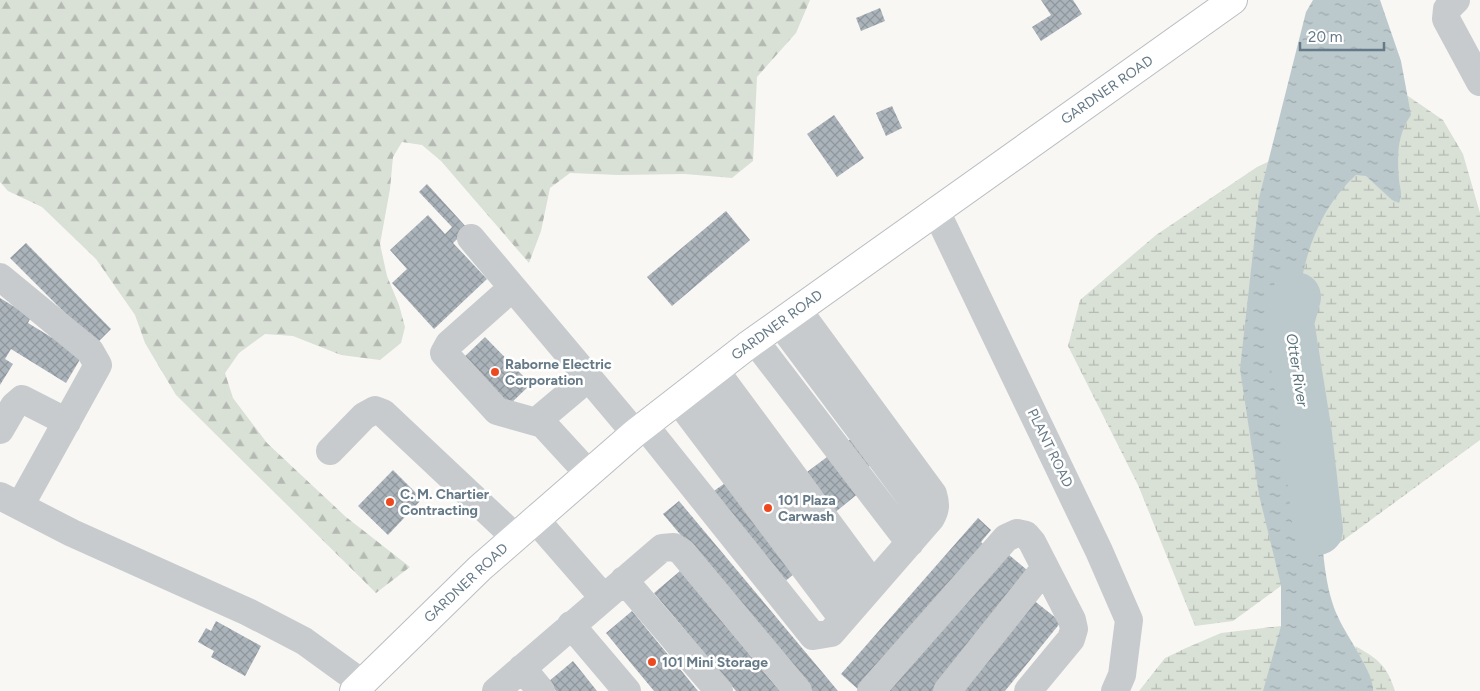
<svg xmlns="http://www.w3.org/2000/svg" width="1480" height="691" viewBox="0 0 1480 691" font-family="Figtree,sans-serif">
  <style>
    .forest { fill: url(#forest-firs) }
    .wetland { fill: url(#wetland-marsh) }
    .water { fill: url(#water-ripples) }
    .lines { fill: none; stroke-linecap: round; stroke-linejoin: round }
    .river { stroke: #bcc9cc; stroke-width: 50 }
    .building { fill: url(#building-cross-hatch) }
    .major-casing { stroke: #babec2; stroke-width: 30 }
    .minor { stroke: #c7cbce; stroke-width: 28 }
    .major { stroke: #fff; stroke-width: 28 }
    .poi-dot { fill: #ec4920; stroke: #fff; stroke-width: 2 }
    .labels { text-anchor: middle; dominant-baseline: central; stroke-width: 5; stroke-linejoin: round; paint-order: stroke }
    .street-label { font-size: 14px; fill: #657987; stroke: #fff }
    .poi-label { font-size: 14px; font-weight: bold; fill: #657987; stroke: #fff; text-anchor: start }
    .water-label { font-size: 15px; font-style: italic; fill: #5c747c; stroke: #fff }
  </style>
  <defs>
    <pattern id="forest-firs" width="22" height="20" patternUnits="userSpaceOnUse" patternTransform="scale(1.25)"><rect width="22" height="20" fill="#d9e0d5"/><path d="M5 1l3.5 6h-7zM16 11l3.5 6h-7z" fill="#b4bab2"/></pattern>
    <pattern id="wetland-marsh" width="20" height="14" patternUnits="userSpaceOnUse" patternTransform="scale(1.25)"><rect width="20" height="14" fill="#d9e0d5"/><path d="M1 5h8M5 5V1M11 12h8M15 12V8" fill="none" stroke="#b4bab2"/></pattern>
    <pattern id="water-ripples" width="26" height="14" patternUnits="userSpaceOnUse" patternTransform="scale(1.25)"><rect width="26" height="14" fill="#bcc9cc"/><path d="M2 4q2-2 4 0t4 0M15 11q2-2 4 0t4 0" fill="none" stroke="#9ca8ab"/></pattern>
    <pattern id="building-cross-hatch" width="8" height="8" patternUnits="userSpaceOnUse" patternTransform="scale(1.25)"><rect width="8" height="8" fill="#abb4ba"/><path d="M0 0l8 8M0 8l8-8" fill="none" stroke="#8f979d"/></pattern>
  </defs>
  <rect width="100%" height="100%" fill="#f8f7f4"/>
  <path class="forest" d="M 0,0 L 810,0 L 796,33 L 757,77 L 753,161 L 732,178 L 685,174 L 619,175 L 570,173 L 550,188 L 541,231 L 529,263 L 441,161 L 422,145 L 402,142 L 393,157 L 390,189 L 380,244 L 387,276 L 399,305 L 405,327 L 401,343 L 380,360 L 341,355 L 293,336 L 265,334 L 239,353 L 225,373 L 233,398 L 267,443 L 346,517 L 410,567 L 376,593 L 176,395 L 145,343 L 135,315 L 96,259 L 42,207 L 8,191 L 0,182 Z"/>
  <path class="wetland" d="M 1408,96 L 1443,120 L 1463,154 L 1480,213 L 1480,440 L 1233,621 L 1195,626 L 1138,485 L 1068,346 L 1080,300 L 1156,235 L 1257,167 Z
    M 1281,626 L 1325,691 L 1139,691 L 1165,658 L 1186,648 L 1221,633 Z
    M 1355,646 C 1378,659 1387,665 1395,691 L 1373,691 Z"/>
  <path class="water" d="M 1313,0 L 1380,0 L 1401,61 L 1411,115 C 1397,135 1397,156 1399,180 C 1400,189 1403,194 1399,203 L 1392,200 L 1366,176 L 1356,175 C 1280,244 1293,369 1306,459 C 1317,465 1324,474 1336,478 L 1336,488 L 1331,491 L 1330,506 L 1321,510 L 1319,518 C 1324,551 1324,589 1339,619 C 1346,635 1375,675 1373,691 L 1263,691 L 1281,626 L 1281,585 L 1259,495 L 1240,369 L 1259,198 L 1306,12 Z"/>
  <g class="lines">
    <path class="river" d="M 1296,297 L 1289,322 L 1307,434 L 1318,530"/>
  </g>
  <path class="building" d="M 1041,0 L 1073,0 L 1082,14 L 1041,41 L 1032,27 L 1051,15 Z
    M 880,8 L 885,21 L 861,31 L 856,18 Z
    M 892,106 L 902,128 L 886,136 L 876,113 Z
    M 834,115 L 864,158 L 837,177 L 807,134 Z
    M 427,184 L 468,229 L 453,243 L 487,279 L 434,329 L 392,283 L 407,269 L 390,250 L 428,215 L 445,234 L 452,227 L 419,192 Z
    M 726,211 L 750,240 L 672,306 L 647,277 Z
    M 26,243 L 111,329 L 96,344 L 10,258 Z
    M 0,298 L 31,317 L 28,323 L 82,356 L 66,383 L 11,349 L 5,359 L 13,364 L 0,385 Z
    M 485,337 L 531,384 L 506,408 L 460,361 Z
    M 867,427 L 887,453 L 851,480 L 860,492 L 833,514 L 811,561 L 780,585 L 711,493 L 728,481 L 767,502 Z
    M 393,470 L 422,499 L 388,535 L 358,506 Z
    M 679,501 L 838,691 L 812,691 L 663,514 Z
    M 978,518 L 991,530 L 981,542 L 987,548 L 860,691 L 841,674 Z
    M 1008,554 L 1033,575 L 933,691 L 889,691 Z
    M 680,571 L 780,691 L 736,691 L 654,593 Z
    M 1032,599 L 1061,622 L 1005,691 L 958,691 Z
    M 632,611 L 698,691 L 654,691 L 606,633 Z
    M 216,621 L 261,646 L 245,676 L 211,657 L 214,651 L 198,642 L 206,628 L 211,631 Z
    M 573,661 L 597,691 L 556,691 L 548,682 Z"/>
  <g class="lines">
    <defs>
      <path id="major" d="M 354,691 L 480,568 L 635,433 L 747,346 L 1233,0"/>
    </defs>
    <use href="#major" class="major-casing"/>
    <path class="minor" d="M 1456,0 L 1447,9 L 1446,19 L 1480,82
      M 936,211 L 1099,551 L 1129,620 L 1122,675 L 1115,691
      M 471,238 L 635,433
      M 0,277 L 90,351 L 98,365 L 20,506
      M 512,288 L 449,344 L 444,353 L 497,411 L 543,424 L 588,473
      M 780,323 L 928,521
      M 755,341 L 910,543
      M 715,370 L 873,584
      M 696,386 L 858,601
      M 678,400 L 843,619
      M 537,421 L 588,378
      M 645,426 L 813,636 L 831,633 L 931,518 C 936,509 936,504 933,494 L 798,310
      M 0,430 L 14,406 L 22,399 L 67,422
      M 330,451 L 364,416 L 375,410 L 383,413 L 515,537
      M 0,496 L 72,533 L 248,612 L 304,641 L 362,683
      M 535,519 L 603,597
      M 624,580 L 719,691
      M 571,625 L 627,691
      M 522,668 L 541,691
      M 496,691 L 662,548 L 674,547 L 682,552 L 798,691
      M 871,691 L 1006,538 L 1017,533 L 1026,535 L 1032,542 L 1072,620 L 1074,629 L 1071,639 L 1028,691
      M 947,691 L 1045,568"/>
    <use href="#major" class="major"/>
  </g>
  <g class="poi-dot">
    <circle cx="495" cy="372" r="5"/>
    <circle cx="390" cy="502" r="5"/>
    <circle cx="768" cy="508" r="5"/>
    <circle cx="652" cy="662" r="5"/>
  </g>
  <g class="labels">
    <g class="street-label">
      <text transform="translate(1107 90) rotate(-35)">GARDNER ROAD</text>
      <text transform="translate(777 325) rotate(-36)">GARDNER ROAD</text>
      <text transform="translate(1050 448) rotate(64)">PLANT ROAD</text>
      <text transform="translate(466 583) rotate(-43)">GARDNER ROAD</text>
    </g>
    <g class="poi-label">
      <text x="505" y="364">Raborne Electric<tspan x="505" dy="16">Corporation</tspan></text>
      <text x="400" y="494">C. M. Chartier<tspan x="400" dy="16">Contracting</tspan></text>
      <text x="778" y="500">101 Plaza<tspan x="778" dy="16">Carwash</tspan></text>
      <text x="662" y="662">101 Mini Storage</text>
    </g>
    <g class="water-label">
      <text transform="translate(1297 370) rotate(81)">Otter River</text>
    </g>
  </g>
  <path d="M1300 42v8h84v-8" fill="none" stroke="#657987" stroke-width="2.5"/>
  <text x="1308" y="42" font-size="15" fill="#657987" stroke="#ffffff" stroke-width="4" paint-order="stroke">20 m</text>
</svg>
